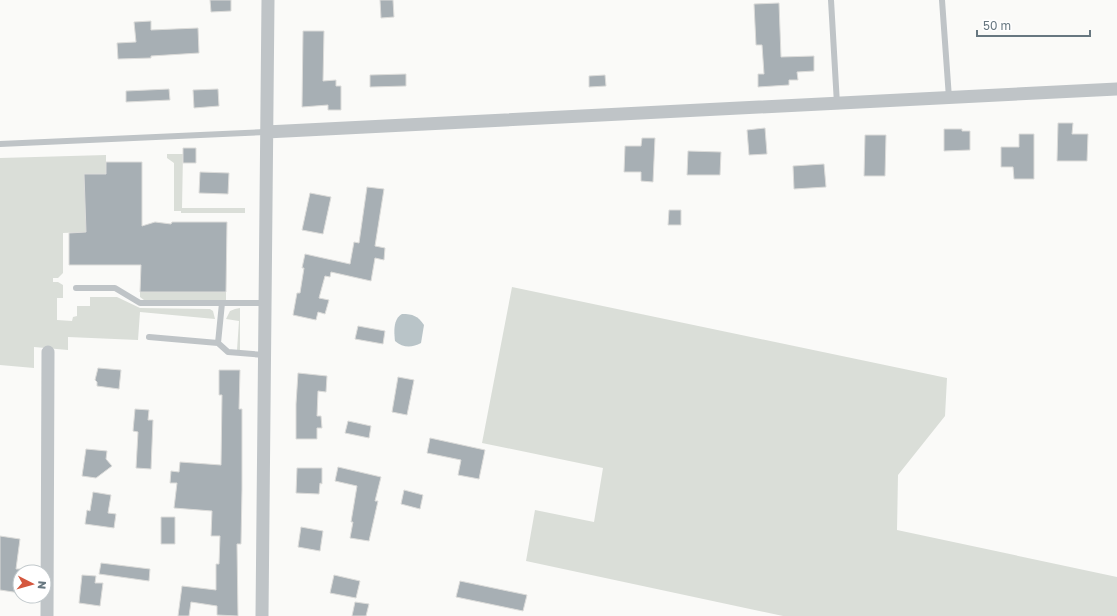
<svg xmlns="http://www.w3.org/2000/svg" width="1117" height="616" viewBox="0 0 1117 616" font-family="'Golos Text',sans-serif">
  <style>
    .green { fill: #daded8 }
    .water { fill: #b9c4c8 }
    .building { fill: #a7afb4; stroke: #dcdcda }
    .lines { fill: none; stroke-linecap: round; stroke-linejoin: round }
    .lane { stroke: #bfc4c7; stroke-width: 6 }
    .street { stroke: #bfc4c7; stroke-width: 13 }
  </style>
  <rect width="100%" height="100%" fill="#fafaf8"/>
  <path class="green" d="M 167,154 L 183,154 L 182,208 L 245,208 L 245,213 L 181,213 L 181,211 L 174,211 L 174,163 L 167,158 Z
    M 106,155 L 106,174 L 86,232 L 63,233 L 63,273 L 58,278 L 53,278 L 53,282 L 58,282 L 63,285 L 63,298 L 57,298 L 57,320 L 72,321 L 73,317 L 77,316 L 77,306 L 90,306 L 90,297 L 117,297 L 140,308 L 210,309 L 213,311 L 215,319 L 140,312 L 138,340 L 68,337 L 68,350 L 34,347 L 34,368 L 0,365 L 0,158 Z
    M 512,287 L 947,378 L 945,416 L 898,475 L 897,530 L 1117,577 L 1117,616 L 783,616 L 526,561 L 535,510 L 594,522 L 603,468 L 482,443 Z
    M 140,292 L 226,292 L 226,300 L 144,300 L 140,297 Z
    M 240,308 L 240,351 L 237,350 L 239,321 L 226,319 L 230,311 L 235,309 Z"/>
  <path class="water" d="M 402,314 C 413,314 418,316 424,325 L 421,343 C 412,348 403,348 395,341 C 394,332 393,319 402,314 Z"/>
  <path class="building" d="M 210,0 L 231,0 L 231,11 L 211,12 Z
    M 380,0 L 393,0 L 394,17 L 381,18 Z
    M 779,3 L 781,57 L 814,56 L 814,71 L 797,72 L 798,80 L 789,80 L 789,85 L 758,87 L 758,74 L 764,74 L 762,45 L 756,45 L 754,4 Z
    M 151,21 L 151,30 L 198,28 L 199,53 L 151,56 L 151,58 L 118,59 L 117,43 L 136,42 L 134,22 Z
    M 303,31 L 324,31 L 323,81 L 336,80 L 336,86 L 341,86 L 341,110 L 328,110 L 328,105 L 302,107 Z
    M 406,74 L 406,86 L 370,87 L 370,75 Z
    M 605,75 L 606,86 L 589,87 L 589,76 Z
    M 169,89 L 170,100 L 126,102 L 126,91 Z
    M 218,89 L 219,106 L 194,108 L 193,90 Z
    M 1058,123 L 1073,123 L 1072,134 L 1088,134 L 1087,161 L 1057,161 Z
    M 765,128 L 767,154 L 749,155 L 747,130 Z
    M 944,129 L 962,129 L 962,131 L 970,131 L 970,150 L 944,151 Z
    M 1019,134 L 1034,134 L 1034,179 L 1014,179 L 1013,167 L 1001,167 L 1001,147 L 1019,147 Z
    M 865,135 L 886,135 L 885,176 L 864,176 Z
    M 642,138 L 655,138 L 653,182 L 641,181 L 641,172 L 624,172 L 625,146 L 641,146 Z
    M 183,148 L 196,148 L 196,163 L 183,163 Z
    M 688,151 L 721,152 L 720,175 L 687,175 Z
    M 106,162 L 142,162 L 142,226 L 155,222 L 171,224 L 172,222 L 227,222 L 226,292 L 140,292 L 141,265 L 69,265 L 69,233 L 86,232 L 84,174 L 106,174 Z
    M 824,164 L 826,187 L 794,189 L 793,166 Z
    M 200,172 L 229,173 L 228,194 L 199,193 Z
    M 367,187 L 384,189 L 375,246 L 385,248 L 384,260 L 375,258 L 371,281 L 331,272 L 330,277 L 325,276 L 319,298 L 329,300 L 325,314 L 318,312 L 316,320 L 293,315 L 297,293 L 300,293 L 304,268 L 302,268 L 305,254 L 350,264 L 354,242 L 359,243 Z
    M 310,193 L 331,197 L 323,234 L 302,230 Z
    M 669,210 L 681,210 L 681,225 L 668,225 Z
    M 358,326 L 385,331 L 383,344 L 355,339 Z
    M 98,368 L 121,370 L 119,389 L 97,386 L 97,382 L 95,380 Z
    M 219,370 L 240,370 L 239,409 L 242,409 L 242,489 L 241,544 L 237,544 L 238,616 L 217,615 L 217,606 L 191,602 L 189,616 L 178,616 L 182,586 L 216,590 L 216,564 L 219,564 L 220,536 L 211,536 L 212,511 L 174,508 L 177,483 L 170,483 L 171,471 L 179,472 L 180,462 L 221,465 L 222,395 L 219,395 Z
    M 298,373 L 327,376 L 326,392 L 318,391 L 317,416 L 321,416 L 322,428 L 317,428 L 317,439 L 296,439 L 296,404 Z
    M 398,377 L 414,380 L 407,415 L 392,412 Z
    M 135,409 L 149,410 L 148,420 L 153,420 L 151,469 L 136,468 L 138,432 L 133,431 Z
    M 348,421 L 371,426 L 369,438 L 345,433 Z
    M 430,438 L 485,450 L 479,479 L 458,475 L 461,460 L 427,453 Z
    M 86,449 L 107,451 L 106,459 L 112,466 L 96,478 L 82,476 Z
    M 338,467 L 381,477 L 375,501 L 378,501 L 369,541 L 350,538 L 353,522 L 351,522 L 357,486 L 335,481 Z
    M 297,468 L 322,468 L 322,484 L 320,483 L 319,494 L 296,493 Z
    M 404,490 L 423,495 L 420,509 L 401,504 Z
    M 93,492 L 111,495 L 108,513 L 116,514 L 114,528 L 85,524 L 87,510 L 90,511 Z
    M 161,517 L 175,517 L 175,544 L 161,544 Z
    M 301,527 L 323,531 L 320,551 L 298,547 Z
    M 0,536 L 20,539 L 16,569 L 20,569 L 20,593 L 0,590 Z
    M 101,563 L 150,569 L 149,581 L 99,574 Z
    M 82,575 L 96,576 L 95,583 L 103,583 L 100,606 L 79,603 Z
    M 334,575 L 360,581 L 356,598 L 330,593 Z
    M 460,581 L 527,595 L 523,611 L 456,597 Z
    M 355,602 L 369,604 L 366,616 L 352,616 Z"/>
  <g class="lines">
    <path class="lane" d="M 831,0 L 837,104
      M 942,0 L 949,98
      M 0,144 L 266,132
      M 76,288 L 115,288 L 140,303 L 265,303
      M 149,337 L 218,343 L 228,352 L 264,355
      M 218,343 L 222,303"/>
    <path class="street" d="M 266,132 L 1117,89
      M 47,616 L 48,352
      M 262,616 L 268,0"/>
  </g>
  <g transform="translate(32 584) rotate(96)"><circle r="19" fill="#ffffff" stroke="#c2c9cc"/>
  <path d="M0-3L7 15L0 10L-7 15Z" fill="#d4573e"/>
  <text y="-6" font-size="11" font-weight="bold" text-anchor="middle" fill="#677780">N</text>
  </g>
  <path d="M977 30v6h113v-6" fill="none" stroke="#677780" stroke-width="2"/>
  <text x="983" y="30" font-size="12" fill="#677780" stroke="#ffffff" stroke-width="3" paint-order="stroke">50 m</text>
</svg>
